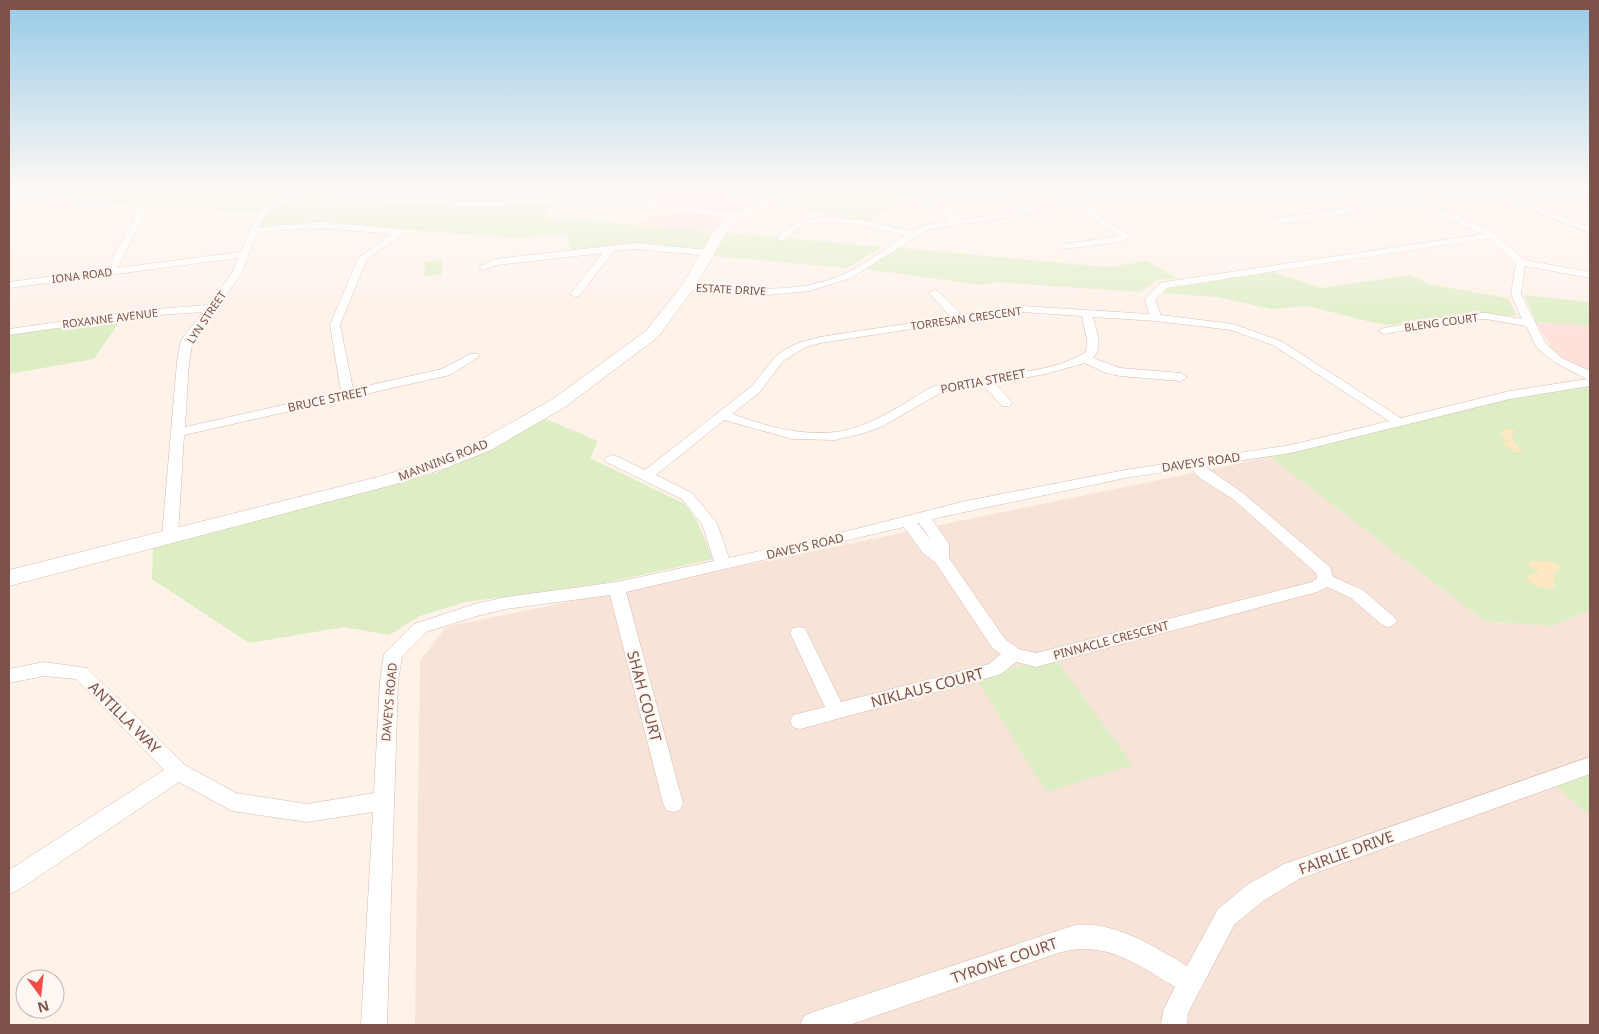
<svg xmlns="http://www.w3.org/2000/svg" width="1599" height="1034" viewBox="0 0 1599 1034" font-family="'Noto Sans',sans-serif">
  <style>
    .residential { fill: #f7e3d7 }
    .commercial { fill: #ffe1dc }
    .green { fill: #ddeec5 }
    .sand { fill: #ffe7c2 }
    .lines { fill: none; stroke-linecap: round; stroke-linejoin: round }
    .street-casing { stroke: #d5b9b0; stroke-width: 1 }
    .secondary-casing { stroke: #dabaaf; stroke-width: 1 }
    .street { fill: #fff; fill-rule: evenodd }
    .secondary { fill: #fff; fill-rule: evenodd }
    .labels { text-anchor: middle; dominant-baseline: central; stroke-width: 4.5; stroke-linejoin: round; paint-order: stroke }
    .far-street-label { font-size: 11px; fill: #7c5249; stroke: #fff7f1 }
    .street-label { font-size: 12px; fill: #7c5249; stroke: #fff7f1 }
    .near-street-label { font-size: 15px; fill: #7c5249; stroke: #fff7f1 }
  </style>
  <rect width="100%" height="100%" fill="#fef2e9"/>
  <path class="residential" d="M 1270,457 L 1484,621 L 1552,626 L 1590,610 L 1590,1025 L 415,1025 L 420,661 L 446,627 Z"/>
  <path class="commercial" d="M 668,191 L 709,193 L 752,205 L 735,212 L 728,213 L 659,204 L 654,200 Z
    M 658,208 L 718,216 L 725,219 L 715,232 L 638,225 Z
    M 1536,322 L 1590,326 L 1590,371 L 1563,358 L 1552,349 Z"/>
  <path class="green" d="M 9,191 L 292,191 L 293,194 L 256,213 L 140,205 L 9,193 Z
    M 802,191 L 914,191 L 914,192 L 867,222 L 774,204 Z
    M 308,193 L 386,202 L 555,206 L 545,217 L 715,232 L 703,250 L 639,244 L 572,250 L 566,234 L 521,238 L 318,223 L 265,227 L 260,225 C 268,208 290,197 308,193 Z
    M 728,233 L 882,247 L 846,268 L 713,256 Z
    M 898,248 L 1108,267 L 1147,261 L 1177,278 L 1158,280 L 1140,292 L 996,282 L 980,285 L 866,269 Z
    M 442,260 L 442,274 L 424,276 L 425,262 Z
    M 1270,271 L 1322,288 L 1411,275 L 1432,285 L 1508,298 L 1516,315 L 1506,316 L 1465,313 L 1392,325 L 1375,323 L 1308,306 L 1272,309 L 1217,297 L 1161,293 L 1170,286 Z
    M 1524,295 L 1590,302 L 1590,326 L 1536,322 Z
    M 122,318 L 94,359 L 9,374 L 9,334 Z
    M 1590,381 L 1590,610 L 1552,626 L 1484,621 L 1270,457 L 1504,396 Z
    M 546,419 L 598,441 L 590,458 L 685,504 L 698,523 L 713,559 L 605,583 L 465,602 L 420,616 L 389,635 L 344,627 L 249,643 L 152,579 L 153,546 L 436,473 L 495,447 Z
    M 1055,658 L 1133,765 L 1046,792 L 976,678 Z
    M 1590,765 L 1590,816 L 1548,779 Z"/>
  <path class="sand" d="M 1509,429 L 1515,430 L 1511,438 L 1523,452 L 1512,452 L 1512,448 L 1506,447 L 1502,443 L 1507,442 L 1500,432 Z
    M 1531,561 L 1553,562 L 1560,566 L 1561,568 L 1554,574 L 1555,579 L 1552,582 L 1556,586 L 1554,588 C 1545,590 1534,586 1527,580 L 1529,574 L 1541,574 L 1531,568 L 1529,563 Z"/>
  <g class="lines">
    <defs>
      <path id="street" d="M 297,191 L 331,191 L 389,197 L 465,201 L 592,199 L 641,201 L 656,191 L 666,191 L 651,202 L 736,213 L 740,216 L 736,219 L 643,207 L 592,205 L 465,207 L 389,203 L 305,193 L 271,211 L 263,218 L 260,227 L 321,222 L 401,229 L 406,232 L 367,259 L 340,325 L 353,389 L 442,369 L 470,354 L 478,354 L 480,356 L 450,375 L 184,435 L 178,536 L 175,540 L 165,540 L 162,536 L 177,362 L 181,340 L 203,312 L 143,316 L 9,335 L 9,329 L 143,310 L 208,305 L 232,273 L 238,258 L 9,288 L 9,282 L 107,269 L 137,212 L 135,210 L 9,198 L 9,194 L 141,206 L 145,215 L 117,268 L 241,252 L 256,215 L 265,207 ZM 321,228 L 392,234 L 358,258 L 330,325 L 341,392 L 185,427 L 189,362 L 193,340 L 242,273 L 257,232 Z
        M 1000,191 L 1010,191 L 1035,209 L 1075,203 L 1107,191 L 1119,191 L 1084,205 L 1131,236 L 1122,242 L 1062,249 L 1062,245 L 1065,244 L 1120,236 L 1076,208 L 929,229 L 851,278 L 809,291 L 769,295 L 688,290 L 683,287 L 688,284 C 739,288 795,296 844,274 C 866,264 886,248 906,235 C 875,229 824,212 796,230 C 792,233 788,237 784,240 L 778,240 L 778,236 L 790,226 L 809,219 L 826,217 L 862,220 L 912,231 L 924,225 L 950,221 L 940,212 L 915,202 L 914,200 L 918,197 L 946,208 L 959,220 L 1025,210 Z
        M 1381,191 L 1393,191 L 1394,193 L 1390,195 Z
        M 1483,191 L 1495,191 L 1590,227 L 1590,233 Z
        M 1575,191 L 1590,192 L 1590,197 L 1576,193 Z
        M 1409,199 L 1425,203 L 1487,228 L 1524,260 L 1590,272 L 1590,278 L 1525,266 L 1521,294 L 1546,344 L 1562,358 L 1590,371 L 1590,386 L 1510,399 L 1291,453 L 1204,466 L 1243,493 L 1330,567 L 1333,577 L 1363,590 L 1394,617 L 1397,621 L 1394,625 L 1388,627 L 1382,625 L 1351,598 L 1327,587 L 1317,592 L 1036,667 L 1016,662 L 1001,674 L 995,676 L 800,729 L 793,727 L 790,721 L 793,715 L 825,707 L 790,633 L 793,628 L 799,627 L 805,628 L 841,702 L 989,664 L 1001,654 L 993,649 L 935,562 L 923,553 L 904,527 L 626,592 L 683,803 L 680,810 L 673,812 L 666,810 L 663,803 L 610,595 L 506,609 L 477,616 L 426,632 L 402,657 L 398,681 L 387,1025 L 361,1025 L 373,812 L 307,822 L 232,811 L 179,782 L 17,891 L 9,894 L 9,870 L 164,770 L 76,679 L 44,676 L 9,683 L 9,669 L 44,662 L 87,668 L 185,765 L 236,793 L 307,804 L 374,793 L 380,681 L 384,654 L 414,624 L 475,604 L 506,597 L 617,582 L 714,561 L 702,524 L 682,499 L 606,462 L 604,459 L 611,455 L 616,456 L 645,470 L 752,386 L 775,357 L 784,350 L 798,343 L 820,337 L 951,317 L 929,293 L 934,290 L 938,291 L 962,315 L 1022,306 L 1149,314 L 1145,299 L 1160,283 L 1164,282 L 1483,234 L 1419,207 L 1409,205 L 1272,225 L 1268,222 L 1272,219 ZM 1490,238 L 1516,263 L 1511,294 L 1522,319 L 1486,313 L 1469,313 L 1384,328 L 1378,331 L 1384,334 L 1469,319 L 1486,319 L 1526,326 L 1537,348 L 1554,362 L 1587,379 L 1510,391 L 1401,418 L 1281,341 L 1233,324 L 1161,315 L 1155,300 L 1167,288 ZM 1022,312 L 1082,316 L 1087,340 L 1086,352 C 1048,377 979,373 935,386 C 925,389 917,396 909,401 C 886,414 862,429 836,432 C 799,436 766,426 732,414 L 760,392 L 783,361 L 806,347 L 821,343 ZM 1093,317 L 1156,321 L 1231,330 L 1273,345 L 1389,421 L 1291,445 L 1125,470 L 966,501 L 840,533 L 729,558 L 717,523 L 692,493 L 656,475 L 724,420 L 792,439 L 835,440 L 861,434 L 881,427 L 942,392 L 983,385 L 1002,406 L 1010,406 L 1012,403 L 1010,400 L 995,383 L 1045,374 L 1085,363 L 1106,373 L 1120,376 L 1181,381 L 1187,377 L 1181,373 L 1120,368 L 1093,358 C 1104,347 1096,330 1093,317 ZM 1190,468 L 1201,479 L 1233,499 L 1316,573 L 1317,578 L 1312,582 L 1036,653 L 1019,649 L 1005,639 L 949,558 L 949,544 L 932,519 L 1125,478 ZM 917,523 L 919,523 L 931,540 Z
        M 636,243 L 708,250 L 713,253 L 708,256 L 636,249 L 614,251 L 579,296 L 575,297 L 570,294 L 603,253 L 497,265 L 483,270 L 478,267 L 495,259 Z
        M 1590,757 L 1590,774 L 1299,879 L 1263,901 L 1234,925 L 1188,1013 L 1187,1025 L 1161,1025 L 1163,1011 L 1175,987 C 1137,964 1104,939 1058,953 L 849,1025 L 800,1025 L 804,1016 L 813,1012 L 1075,925 C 1115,921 1155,947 1187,966 L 1218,909 L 1247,885 L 1284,864 Z"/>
      <path id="secondary" d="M 781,191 L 797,191 L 740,219 L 726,233 L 695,287 L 658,337 L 565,407 L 491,450 L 446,468 L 396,484 L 9,586 L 9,570 L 382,476 L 432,460 L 477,442 L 553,399 L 646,331 L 682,285 L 716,228 L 732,213 Z"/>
    </defs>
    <use href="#street" class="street-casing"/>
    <use href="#secondary" class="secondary-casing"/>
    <use href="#street" class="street"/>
    <use href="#secondary" class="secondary"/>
  </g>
  <linearGradient id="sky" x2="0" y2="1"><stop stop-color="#96cae8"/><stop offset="0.57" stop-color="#fff9f5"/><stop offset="1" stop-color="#fff9f5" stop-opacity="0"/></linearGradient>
  <rect width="1599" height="336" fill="url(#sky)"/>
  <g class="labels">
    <g class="far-street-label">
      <text transform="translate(82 275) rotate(-7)">IONA ROAD</text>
      <text transform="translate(731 289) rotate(3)">ESTATE DRIVE</text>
      <text transform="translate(206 317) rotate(-56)">LYN STREET</text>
      <text transform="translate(110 318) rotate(-7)">ROXANNE AVENUE</text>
      <text transform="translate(966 318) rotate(-8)">TORRESAN CRESCENT</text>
      <text transform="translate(1441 322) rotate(-8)">BLENG COURT</text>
    </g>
    <g class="street-label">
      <text transform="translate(983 381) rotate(-11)">PORTIA STREET</text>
      <text transform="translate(328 399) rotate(-12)">BRUCE STREET</text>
      <text transform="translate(443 460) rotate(-21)">MANNING ROAD</text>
      <text transform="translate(1201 462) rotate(-8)">DAVEYS ROAD</text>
      <text transform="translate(805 546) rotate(-13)">DAVEYS ROAD</text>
      <text transform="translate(1111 640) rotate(-15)">PINNACLE CRESCENT</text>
      <text transform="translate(389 702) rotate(-85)">DAVEYS ROAD</text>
    </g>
    <g class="near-street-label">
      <text transform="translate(927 687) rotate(-15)">NIKLAUS COURT</text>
      <text transform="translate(645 696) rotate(75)">SHAH COURT</text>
      <text transform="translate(125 717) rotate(45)">ANTILLA WAY</text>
      <text transform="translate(1346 852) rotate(-20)">FAIRLIE DRIVE</text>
      <text transform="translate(1004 960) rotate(-19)">TYRONE COURT</text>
    </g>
  </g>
  <rect width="1599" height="1034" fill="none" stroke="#7c5249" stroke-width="20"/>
  <g transform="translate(40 994) rotate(165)"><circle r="24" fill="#fff7f1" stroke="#cbb5ae"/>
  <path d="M0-4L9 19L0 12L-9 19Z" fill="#f24c44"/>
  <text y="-8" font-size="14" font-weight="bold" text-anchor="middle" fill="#7c5249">N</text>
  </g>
</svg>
